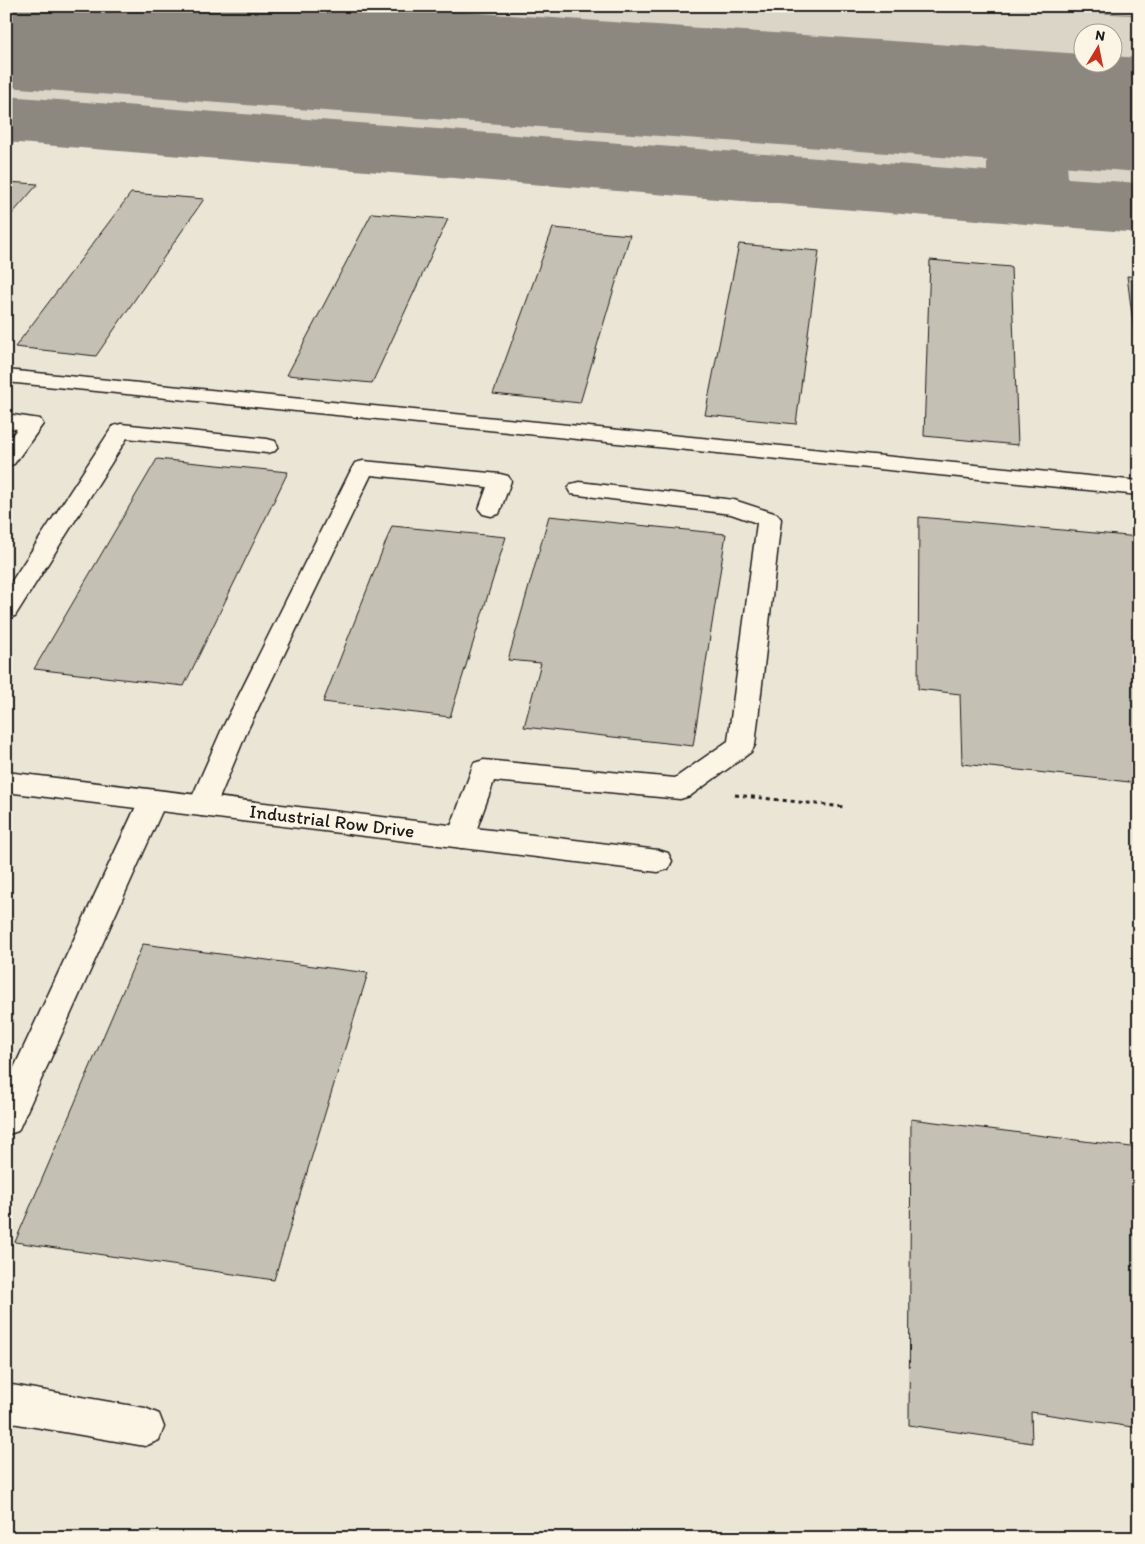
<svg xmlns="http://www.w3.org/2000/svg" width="1145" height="1544" viewBox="0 0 1145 1544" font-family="Itim,sans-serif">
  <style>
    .built { fill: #ebe5d6; fill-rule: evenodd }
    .green { fill: #dbd5c8; stroke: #7c7872 }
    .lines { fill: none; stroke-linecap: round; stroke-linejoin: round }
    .taxiway { fill: #8c8880; fill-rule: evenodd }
    .runway { fill: #8c8880; fill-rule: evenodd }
    .building { fill: #c4c0b3; stroke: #1c1c1c }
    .lane-casing { stroke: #1c1c1c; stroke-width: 3 }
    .street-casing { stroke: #1c1c1c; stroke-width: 3 }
    .path { stroke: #1c1c1c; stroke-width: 3; stroke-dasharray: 4 4; stroke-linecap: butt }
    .lane { fill: #fcf5e5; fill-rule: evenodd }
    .street { fill: #fcf5e5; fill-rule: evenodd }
    .labels { text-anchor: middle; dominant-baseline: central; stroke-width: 4; stroke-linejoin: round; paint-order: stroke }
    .street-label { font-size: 19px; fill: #1c1c1c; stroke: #fcf5e5 }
  </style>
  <rect width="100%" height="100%" fill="#fcf5e5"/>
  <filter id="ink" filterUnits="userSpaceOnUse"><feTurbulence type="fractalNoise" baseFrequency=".02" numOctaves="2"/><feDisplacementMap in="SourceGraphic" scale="10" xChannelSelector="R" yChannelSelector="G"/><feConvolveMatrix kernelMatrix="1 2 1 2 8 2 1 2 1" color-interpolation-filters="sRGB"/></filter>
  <g filter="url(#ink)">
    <path class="built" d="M 6,6 L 1139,6 L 1139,1538 L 6,1538 ZM 1082,32 L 1112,32 L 1112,62 L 1082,62 Z"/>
    <path class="green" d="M 6,6 L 988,6 L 1139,15 L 1139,66 L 1104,63 L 1112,62 L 1112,32 L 1082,32 L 1082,60 L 1028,52 L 787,46 L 755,49 L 918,64 L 945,71 L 1011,71 L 1139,78 L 1139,96 L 6,16 Z
      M 6,49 L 998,122 C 1012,153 1010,152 997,184 L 926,183 L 6,111 Z
      M 1052,125 L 1139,132 L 1139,200 L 1058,188 L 1043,152 Z"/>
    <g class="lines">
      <path class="taxiway" d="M 1025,84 L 1052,91 L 1063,107 L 1068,178 L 1139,183 L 1139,233 L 6,142 L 6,96 L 987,171 L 987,107 L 998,91 Z"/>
      <path class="runway" d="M 6,6 L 375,6 L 1082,54 L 1082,62 L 1112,62 L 1112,56 L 1139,58 L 1139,172 L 6,87 Z"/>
    </g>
    <path class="building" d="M 6,182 L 38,184 L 6,221 Z
      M 131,193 L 204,199 L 96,356 L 15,347 Z
      M 372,213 L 448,219 L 372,383 L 287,375 Z
      M 553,228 L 630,235 L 580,403 L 493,394 Z
      M 739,244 L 819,251 L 796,424 L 705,415 Z
      M 930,260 L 1011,267 L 1018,445 L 924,436 Z
      M 1127,276 L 1139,277 L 1139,369 Z
      M 157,459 L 288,472 L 184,686 L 34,669 Z
      M 549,516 L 726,534 L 693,746 L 524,727 L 541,663 L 508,660 Z
      M 919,517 L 1139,537 L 1139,783 L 962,764 L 960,694 L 918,689 Z
      M 392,526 L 506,537 L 450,717 L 323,702 Z
      M 143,944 L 368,973 L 274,1280 L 15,1242 Z
      M 911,1119 L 1139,1148 L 1139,1428 L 1031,1412 L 1032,1443 L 909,1425 Z"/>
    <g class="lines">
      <defs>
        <path id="lane" d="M 6,370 L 1139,481 L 1139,495 L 6,382 Z
          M 6,414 L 40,419 L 43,424 L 14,464 L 6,466 L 6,443 L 17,429 L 6,428 Z
          M 121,424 L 267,439 L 275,441 L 278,446 L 275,451 L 267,453 L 127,438 L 15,616 L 6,618 L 6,590 L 113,426 Z
          M 363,461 L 500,474 L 508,476 L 511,481 L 499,514 L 491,516 L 483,514 L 479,509 L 487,487 L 371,475 L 248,729 L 216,806 L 212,813 L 202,816 L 192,813 L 188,806 L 222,729 L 352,468 L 355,463 Z
          M 579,482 L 734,500 L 777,514 L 781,519 L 755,745 L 751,752 L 690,796 L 680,799 L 494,781 L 471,845 L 461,848 L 451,845 L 447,837 L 474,763 L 484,760 L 675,778 L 728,741 L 757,523 L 731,514 L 571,494 L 568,489 L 571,484 Z
          M 153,790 L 163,793 L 167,800 L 18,1131 L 6,1135 L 6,1085 L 139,800 L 143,793 Z
          M 6,1384 L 145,1408 L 159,1414 L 164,1427 L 159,1440 L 145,1446 L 6,1422 Z"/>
        <path id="street" d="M 6,772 L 658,850 L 668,853 L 672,861 L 668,869 L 658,872 L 6,792 Z"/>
      </defs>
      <use href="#lane" class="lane-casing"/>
      <use href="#street" class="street-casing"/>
      <path class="path" d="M 735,795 L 844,807"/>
      <use href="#lane" class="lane"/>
      <use href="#street" class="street"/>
    </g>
  </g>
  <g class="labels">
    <g class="street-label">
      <text transform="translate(332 821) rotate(7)">Industrial Row Drive</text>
    </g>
  </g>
  <rect width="1145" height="1544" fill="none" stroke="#fcf5e5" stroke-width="25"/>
  <rect x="12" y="12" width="1120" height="1519" fill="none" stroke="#1c1c1c" stroke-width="2" filter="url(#ink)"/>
  <g transform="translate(1098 48) rotate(10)"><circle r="24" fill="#fcf5e5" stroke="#a29e95"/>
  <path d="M0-4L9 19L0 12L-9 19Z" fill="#c8321e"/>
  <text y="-8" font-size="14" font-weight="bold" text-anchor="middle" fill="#1c1c1c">N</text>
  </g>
</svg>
